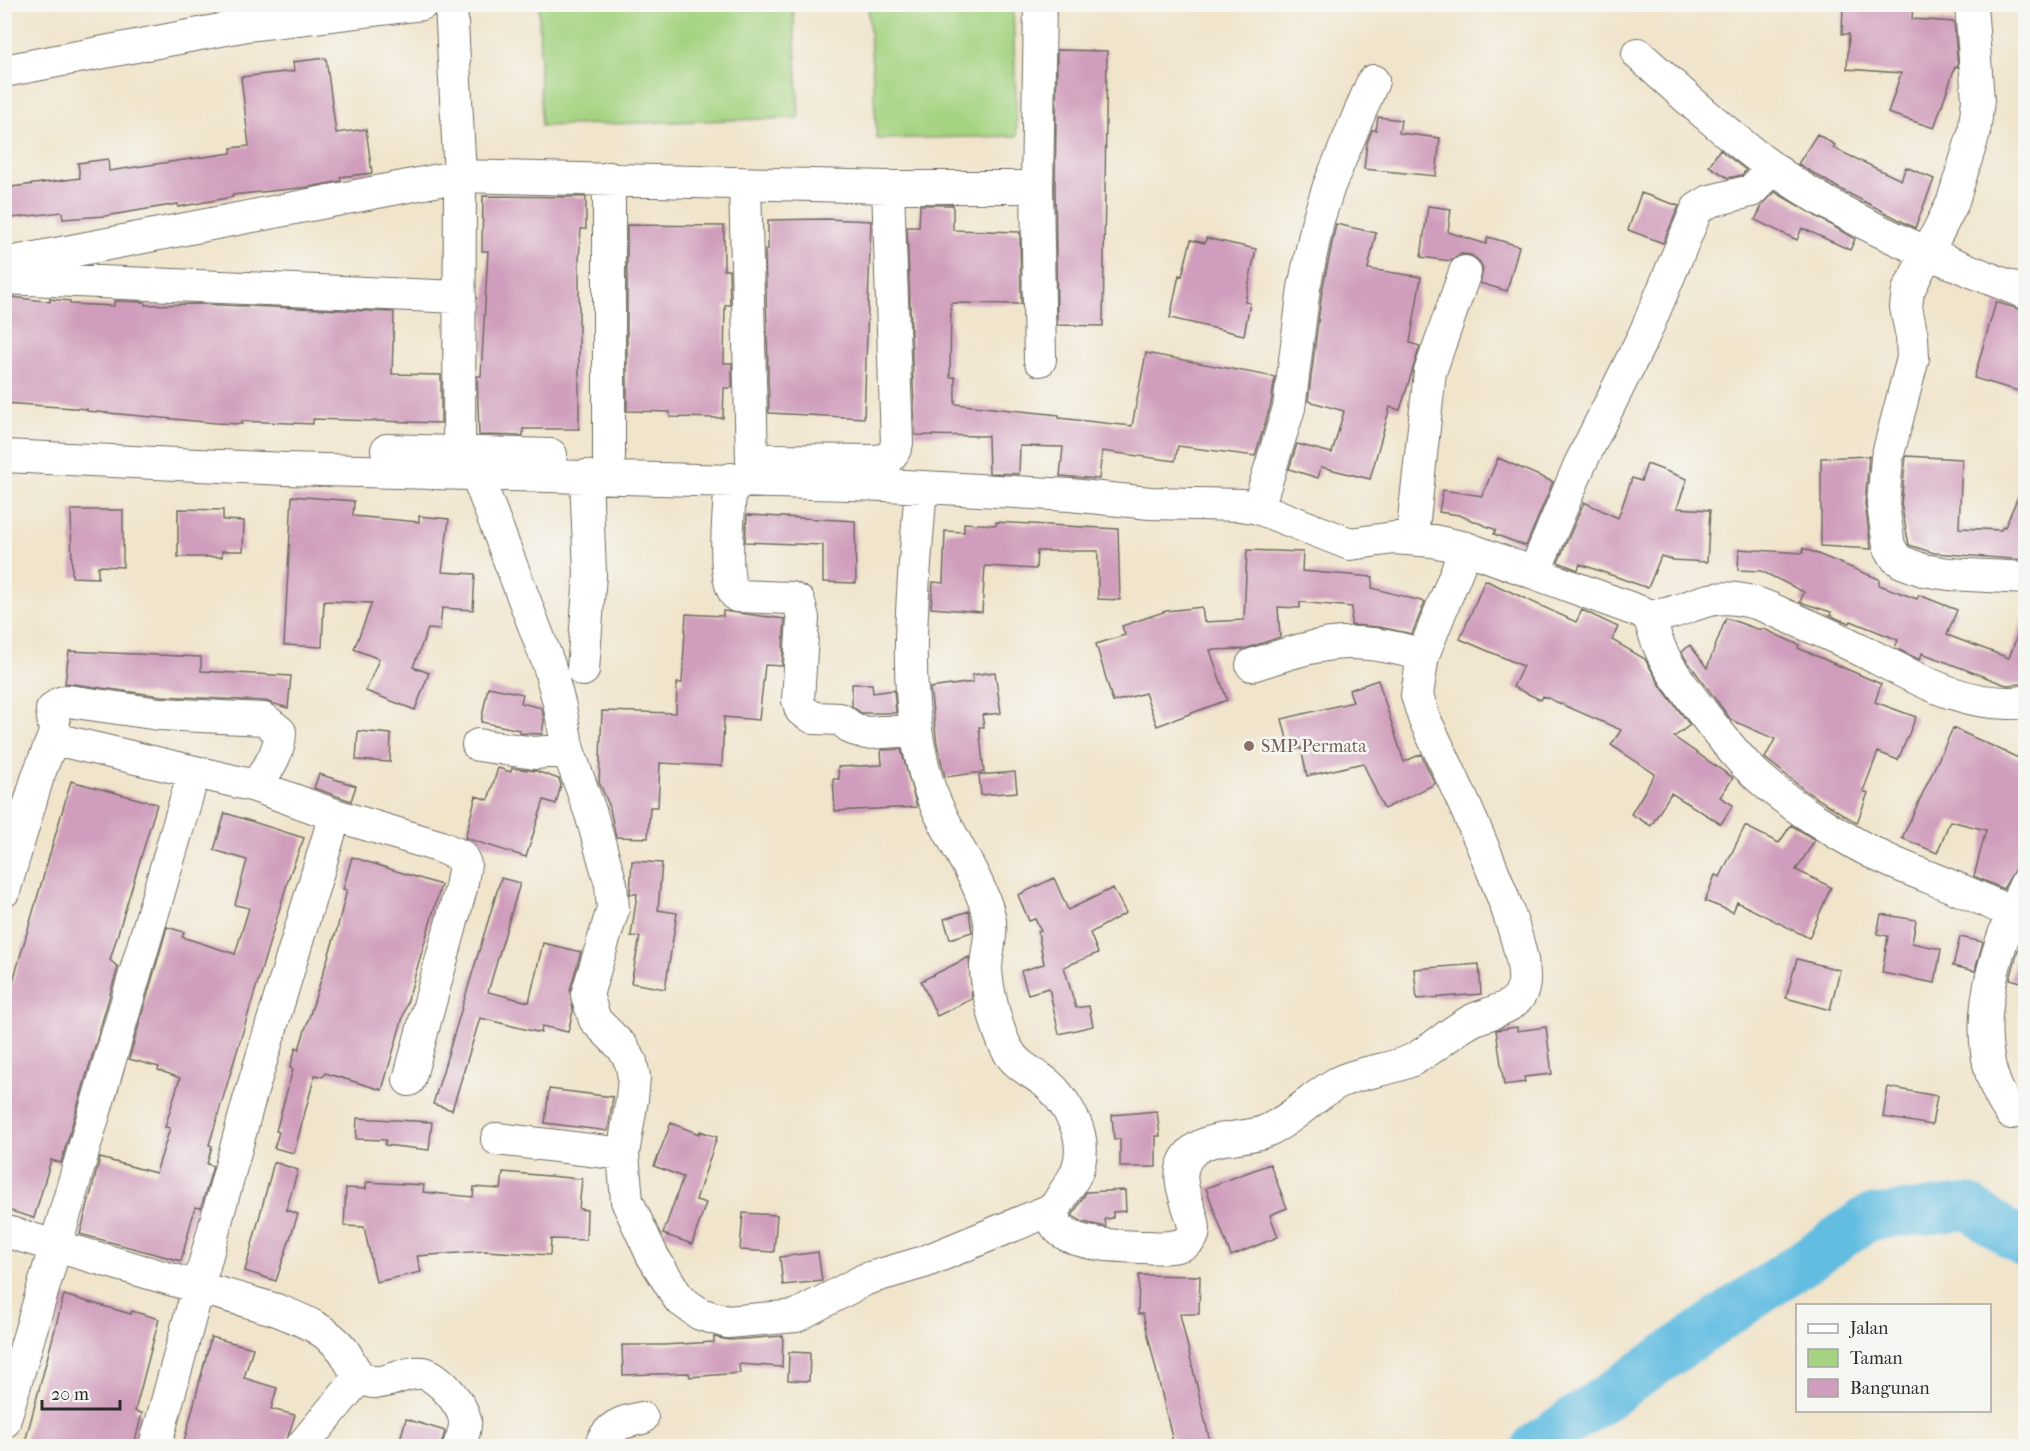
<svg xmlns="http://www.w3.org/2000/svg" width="2030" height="1451" viewBox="0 0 2030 1451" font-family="'IM FELL French Canon',serif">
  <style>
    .green { fill: #a5d381; stroke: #687f56; stroke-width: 1.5 }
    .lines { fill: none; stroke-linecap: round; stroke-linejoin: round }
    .river { stroke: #64bde1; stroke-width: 46 }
    .building { fill: #d09ebc }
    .minor-casing { stroke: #706c63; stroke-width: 34 }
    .minor { stroke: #fff; stroke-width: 32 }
    .education-dot { fill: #8d6e63; stroke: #f6f6f2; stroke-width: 2 }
    .labels { text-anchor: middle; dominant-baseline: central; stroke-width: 5; stroke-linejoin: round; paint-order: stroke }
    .education-label { font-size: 18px; fill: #785e54; stroke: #f6f6f2; text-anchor: start }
  </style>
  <rect width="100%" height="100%" fill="#f6f6f2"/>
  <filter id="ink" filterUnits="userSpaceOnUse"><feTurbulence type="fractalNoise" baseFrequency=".0167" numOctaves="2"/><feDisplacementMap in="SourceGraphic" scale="12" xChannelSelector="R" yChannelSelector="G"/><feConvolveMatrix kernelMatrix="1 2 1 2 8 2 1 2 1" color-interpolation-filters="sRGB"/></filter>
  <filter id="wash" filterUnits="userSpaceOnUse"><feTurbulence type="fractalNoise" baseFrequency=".008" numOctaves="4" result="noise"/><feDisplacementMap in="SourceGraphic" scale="24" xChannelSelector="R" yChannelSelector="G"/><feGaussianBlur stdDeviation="1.35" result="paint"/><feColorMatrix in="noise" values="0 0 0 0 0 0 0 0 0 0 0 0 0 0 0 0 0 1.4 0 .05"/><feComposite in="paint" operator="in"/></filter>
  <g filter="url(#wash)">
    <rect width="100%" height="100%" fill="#f0e4cb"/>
    <path class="green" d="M 539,5 L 793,5 L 799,118 L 541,126 Z
      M 868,5 L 1013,5 L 1017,136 L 877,139 Z"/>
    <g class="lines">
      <path class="river" d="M 1535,1446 L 1868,1218 L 1968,1207 L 2026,1245"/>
    </g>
    <g id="blocks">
      <path class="building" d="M 1874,4 L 1913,4 L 1912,19 L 1954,22 L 1958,67 L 1955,67 L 1934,128 L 1888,113 L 1901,73 L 1847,69 L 1849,34 L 1842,34 L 1843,6 L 1874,8 Z
        M 1057,50 L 1107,51 L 1103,326 L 1057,325 L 1055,187 Z
        M 326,58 L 336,133 L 366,129 L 372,173 L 340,177 L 341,181 L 310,187 L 232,195 L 233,197 L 178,207 L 178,204 L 105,216 L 63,219 L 62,212 L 4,219 L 4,188 L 80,178 L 78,163 L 108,159 L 109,171 L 231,153 L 231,148 L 249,146 L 241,77 L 294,71 L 293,62 Z
        M 1378,117 L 1401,120 L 1399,133 L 1440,138 L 1436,176 L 1364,169 L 1367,143 L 1372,130 L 1376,130 Z
        M 1817,134 L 1835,145 L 1833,148 L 1901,180 L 1906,167 L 1934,179 L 1915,228 L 1840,189 L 1798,164 Z
        M 1720,149 L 1725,154 L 1746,170 L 1742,175 L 1728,178 L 1709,166 Z
        M 1775,192 L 1855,239 L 1850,250 L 1802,228 L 1797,240 L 1755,220 L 1763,204 Z
        M 1641,193 L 1679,206 L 1663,243 L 1628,230 Z
        M 483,196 L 586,197 L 586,229 L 581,229 L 579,260 L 579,429 L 523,429 L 523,436 L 479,435 L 477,376 L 481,376 L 488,251 L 482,251 Z
        M 920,205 L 953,205 L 953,230 L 1020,232 L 1021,304 L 951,303 L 950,377 L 955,377 L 955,404 L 1059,415 L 1059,418 L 1132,426 L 1146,353 L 1275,377 L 1271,404 L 1255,456 L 1178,446 L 1175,461 L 1102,451 L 1099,479 L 1060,476 L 1063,447 L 1020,446 L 1019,474 L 989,473 L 988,436 L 915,435 L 907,227 L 919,227 Z
        M 1428,206 L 1451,209 L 1448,232 L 1486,244 L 1488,237 L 1519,246 L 1507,291 L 1480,283 L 1483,268 L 1479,261 L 1471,255 L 1461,254 L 1451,261 L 1421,257 Z
        M 826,219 L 871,221 L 864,418 L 769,413 L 765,250 L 768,250 L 768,220 Z
        M 1336,224 L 1376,233 L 1368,269 L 1421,277 L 1410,343 L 1420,346 L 1400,410 L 1390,407 L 1370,479 L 1321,467 L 1318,478 L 1289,469 L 1297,444 L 1332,453 L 1344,411 L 1308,401 L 1322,291 Z
        M 627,225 L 724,226 L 724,270 L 729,270 L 730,305 L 725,305 L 724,363 L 732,363 L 732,388 L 724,388 L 723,418 L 670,417 L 670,412 L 627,411 Z
        M 1206,238 L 1256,249 L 1245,302 L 1250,303 L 1244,335 L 1170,318 L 1179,275 L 1182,276 L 1191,240 L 1205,243 Z
        M 12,297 L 50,302 L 50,299 L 70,301 L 70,304 L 114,306 L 114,301 L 145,302 L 145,305 L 198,304 L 394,312 L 392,374 L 441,375 L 441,423 L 313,419 L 313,424 L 242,421 L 242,424 L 216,423 L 87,411 L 87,409 L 4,403 L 4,299 Z
        M 1996,302 L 2025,311 L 2025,393 L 1974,378 Z
        M 1869,456 L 1865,504 L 1871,549 L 1821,546 L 1821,458 Z
        M 1906,456 L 1962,459 L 1959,528 L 2001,530 L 2003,526 L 2005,527 L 2025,480 L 2025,560 L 1934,553 L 1909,545 L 1901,504 Z
        M 1498,458 L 1553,482 L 1526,546 L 1494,534 L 1496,530 L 1459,515 L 1439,512 L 1443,490 L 1482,496 Z
        M 1647,464 L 1687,479 L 1677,508 L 1710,510 L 1707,562 L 1673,560 L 1661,556 L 1648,588 L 1580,564 L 1578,570 L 1558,562 L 1584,502 L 1618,518 L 1632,478 L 1641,481 Z
        M 292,496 L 354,501 L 353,516 L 419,522 L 419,516 L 449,519 L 442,572 L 475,574 L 473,610 L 442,608 L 440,630 L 428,629 L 413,667 L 429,673 L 415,710 L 366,691 L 379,659 L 354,649 L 372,603 L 324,601 L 322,647 L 284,645 Z
        M 178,509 L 223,510 L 223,520 L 244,521 L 243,551 L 222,551 L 222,557 L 178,557 Z
        M 71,510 L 123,510 L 123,567 L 98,566 L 98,578 L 72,577 Z
        M 747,515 L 855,521 L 856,583 L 823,582 L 823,545 L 745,542 Z
        M 996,522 L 1118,529 L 1120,600 L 1098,599 L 1098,551 L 1037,551 L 1036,569 L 985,566 L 982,612 L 931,608 L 933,582 L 943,583 L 945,531 L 964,532 L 964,523 L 996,525 Z
        M 1803,548 L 1879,579 L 1879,585 L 1917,599 L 1919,595 L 1957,610 L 1947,635 L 2009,658 L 2023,620 L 2025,620 L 2025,684 L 2006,685 L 1922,653 L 1920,660 L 1895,648 L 1898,640 L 1851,621 L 1850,623 L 1838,619 L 1830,615 L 1831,612 L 1800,602 L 1804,592 L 1761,571 L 1738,570 L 1739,549 L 1803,553 Z
        M 1247,550 L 1303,552 L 1302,571 L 1373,577 L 1372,588 L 1425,602 L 1412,634 L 1379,627 L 1351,625 L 1352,607 L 1300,602 L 1300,608 L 1278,607 L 1280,637 L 1245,649 L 1210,650 L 1227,700 L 1157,726 L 1145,693 L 1113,702 L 1096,644 L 1125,635 L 1122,626 L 1166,611 L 1202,607 L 1204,622 L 1244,620 Z
        M 1485,580 L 1576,622 L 1582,610 L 1618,627 L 1612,640 L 1645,659 L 1662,688 L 1690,725 L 1674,737 L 1733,778 L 1720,797 L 1733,805 L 1721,824 L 1671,793 L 1651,826 L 1631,814 L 1655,774 L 1611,745 L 1621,730 L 1543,696 L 1541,700 L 1513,687 L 1523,666 L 1460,639 Z
        M 723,611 L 785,619 L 782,666 L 765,665 L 759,720 L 724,717 L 722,766 L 660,763 L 658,807 L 650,807 L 648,838 L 616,837 L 609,805 L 599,782 L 602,711 L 676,713 L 677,683 L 682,683 L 686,614 L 723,616 Z
        M 1726,618 L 1757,629 L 1764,629 L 1799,645 L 1798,648 L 1881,684 L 1875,702 L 1916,717 L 1898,760 L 1878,752 L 1863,791 L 1868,793 L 1857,823 L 1807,792 L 1765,758 L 1775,739 L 1731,720 L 1685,658 L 1682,652 L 1690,645 L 1707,668 Z
        M 69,651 L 201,657 L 201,671 L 291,676 L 288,708 L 265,701 L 161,696 L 65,683 Z
        M 995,672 L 1001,713 L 982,715 L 984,727 L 979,727 L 984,772 L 945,777 L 937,744 L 930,688 L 973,682 L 972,675 Z
        M 1378,680 L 1404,762 L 1421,754 L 1435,784 L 1384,809 L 1363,763 L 1307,776 L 1301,748 L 1290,751 L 1282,719 L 1353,702 L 1349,690 Z
        M 852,684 L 872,684 L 873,693 L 894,690 L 896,713 L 861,713 L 852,706 Z
        M 488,687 L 523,694 L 521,703 L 542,708 L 544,721 L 542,734 L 519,733 L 520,730 L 481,722 Z
        M 1953,728 L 2025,761 L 2025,865 L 2015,869 L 2003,889 L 1974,876 L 1986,830 L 1950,821 L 1937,853 L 1902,838 Z
        M 358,731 L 391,734 L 390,762 L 356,760 Z
        M 901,749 L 917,807 L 835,811 L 833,779 L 839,779 L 838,767 L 882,765 L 881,750 Z
        M 498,768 L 511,772 L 512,768 L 536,771 L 559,779 L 561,785 L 556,804 L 544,800 L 526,857 L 465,838 L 476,796 L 488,800 Z
        M 1015,772 L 1017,792 L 981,795 L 979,775 Z
        M 319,774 L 356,786 L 351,801 L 314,788 Z
        M 71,781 L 157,804 L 110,960 L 118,967 L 61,1163 L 51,1160 L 34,1218 L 4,1209 L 4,1012 Z
        M 225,813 L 304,838 L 290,874 L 209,1145 L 212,1146 L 207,1164 L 213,1166 L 201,1208 L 195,1207 L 181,1261 L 80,1234 L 100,1158 L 156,1173 L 170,1128 L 165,1127 L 180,1078 L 158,1070 L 159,1067 L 129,1059 L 167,927 L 184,932 L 182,937 L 235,954 L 249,908 L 235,905 L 247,860 L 214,850 Z
        M 1791,825 L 1815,840 L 1796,870 L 1831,887 L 1809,938 L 1737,902 L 1733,912 L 1705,901 L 1715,875 L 1720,877 L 1745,826 L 1779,843 Z
        M 352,857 L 441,885 L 382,1090 L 325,1073 L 323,1077 L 315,1075 L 294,1153 L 274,1148 L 279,1132 L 276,1131 L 293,1069 L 290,1068 L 296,1047 L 299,1049 L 337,929 L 347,890 L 343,889 Z
        M 632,861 L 662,863 L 658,910 L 677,913 L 665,989 L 631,983 L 640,937 L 631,936 L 637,894 L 630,894 Z
        M 501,878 L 520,883 L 488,992 L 529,1002 L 543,943 L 581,952 L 570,990 L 573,1011 L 568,1032 L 542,1026 L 541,1033 L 480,1018 L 452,1110 L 433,1104 Z
        M 1054,878 L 1068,910 L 1113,888 L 1126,913 L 1090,933 L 1098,953 L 1064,967 L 1076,1008 L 1089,1006 L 1093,1026 L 1059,1034 L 1049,988 L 1028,994 L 1021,971 L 1044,964 L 1038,932 L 1041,931 L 1035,919 L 1029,921 L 1018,895 Z
        M 969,911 L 972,932 L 950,939 L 944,919 Z
        M 1881,914 L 1916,920 L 1912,943 L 1941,949 L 1935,983 L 1882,973 L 1888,936 L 1877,934 Z
        M 1960,937 L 1983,942 L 1975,971 L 1953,966 Z
        M 2018,950 L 2025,952 L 2025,983 L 2010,979 Z
        M 969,957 L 972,999 L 937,1016 L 921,981 Z
        M 1797,959 L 1840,970 L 1830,1010 L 1786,998 Z
        M 1479,964 L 1481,994 L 1417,999 L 1414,969 Z
        M 1517,1027 L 1517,1031 L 1546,1027 L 1552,1074 L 1524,1077 L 1525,1082 L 1504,1085 L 1496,1030 Z
        M 1888,1087 L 1937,1096 L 1932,1125 L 1883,1117 Z
        M 549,1089 L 613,1097 L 608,1131 L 545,1123 Z
        M 1157,1111 L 1160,1136 L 1156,1136 L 1156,1167 L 1120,1167 L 1120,1139 L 1114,1140 L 1112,1115 Z
        M 357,1118 L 432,1122 L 429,1150 L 385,1145 L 386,1140 L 356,1139 Z
        M 671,1123 L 699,1134 L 700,1131 L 717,1137 L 696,1200 L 706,1203 L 692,1244 L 663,1234 L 683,1177 L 654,1166 Z
        M 274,1162 L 298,1170 L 286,1210 L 298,1214 L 276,1281 L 245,1271 Z
        M 1270,1164 L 1287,1208 L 1270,1215 L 1278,1237 L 1231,1256 L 1206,1188 Z
        M 503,1172 L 582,1179 L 579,1209 L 587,1210 L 586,1240 L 551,1239 L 550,1255 L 485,1251 L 417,1256 L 421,1272 L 376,1282 L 364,1227 L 344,1226 L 346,1188 L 366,1189 L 366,1182 L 424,1185 L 423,1192 L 473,1197 L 474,1187 L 501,1189 Z
        M 1125,1190 L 1126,1211 L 1113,1212 L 1113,1218 L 1105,1219 L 1106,1227 L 1083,1222 L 1072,1216 L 1086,1192 Z
        M 743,1213 L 777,1215 L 774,1252 L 740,1250 Z
        M 818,1252 L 822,1281 L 783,1285 L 780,1257 Z
        M 1139,1275 L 1200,1276 L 1199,1314 L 1180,1314 L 1211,1446 L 1174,1446 L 1143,1314 L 1138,1314 Z
        M 64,1295 L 131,1314 L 132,1311 L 159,1319 L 135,1411 L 142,1413 L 134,1446 L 24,1446 Z
        M 783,1336 L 782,1367 L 739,1364 L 740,1373 L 690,1377 L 689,1373 L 623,1375 L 622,1345 L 663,1345 L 714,1342 L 714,1337 L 729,1340 Z
        M 211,1337 L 253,1348 L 244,1378 L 277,1388 L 271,1409 L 295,1415 L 285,1446 L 183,1446 Z
        M 789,1352 L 810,1353 L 809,1381 L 788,1380 Z
        M 406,1419 L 445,1431 L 441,1446 L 398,1446 Z"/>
    </g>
  </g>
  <g filter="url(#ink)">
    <use href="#blocks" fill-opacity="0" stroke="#706c63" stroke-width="1.5"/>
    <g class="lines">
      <defs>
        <path id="minor" d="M 451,4 L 460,176 L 459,451
          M 1040,4 L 1037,187 L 1040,360
          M 1971,4 L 1978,100 L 1974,133 L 1952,204 L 1908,291 L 1906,307 L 1912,337 L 1913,358 L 1887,458 L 1883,505 L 1889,546 L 1896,558 L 1902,562 L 1923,570 L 1949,574 L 2026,578
          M 1638,54 C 1681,93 1724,132 1771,167 C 1847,222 1939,259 2026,293
          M 4,71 L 247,25 L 422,4
          M 609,178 L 609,458
          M 745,184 L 752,460
          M 4,264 L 460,176 L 888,187 L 1037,187
          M 4,278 L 460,297
          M 387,450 L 551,455
          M 4,456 L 286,469 L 886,485 L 1070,495 L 1150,503 L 1242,505 L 1258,508 L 1350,544 L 1394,538 L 1433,541 L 1466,548 L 1649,615 C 1670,617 1690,604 1710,600 C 1725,596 1741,599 1755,603 C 1767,606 1777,612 1789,617 C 1810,626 1831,635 1851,645 C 1906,672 1961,710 2026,702
          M 768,460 L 874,461 C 888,460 893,457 897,443 L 888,187
          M 477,475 L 549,665 L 560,707 L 568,750 L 591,814 L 611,884 L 613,909 L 587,995 L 595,1020 L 623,1048 L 631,1062 L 634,1077 L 632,1099 L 623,1154 L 627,1201 L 652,1255 L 679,1299 L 700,1314 L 727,1322 L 796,1316 L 866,1279 L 924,1262 L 1053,1209
          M 731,479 C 730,503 720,581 737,596 L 791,598 L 799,602 L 803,618 L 798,700 L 801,710 L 814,718 L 840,719 L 853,729 L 866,733 L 916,730
          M 921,487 C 914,584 899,689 928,784 C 943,830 977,870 989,916 C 993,932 987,950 986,967 C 986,987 997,1031 1007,1049 C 1016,1066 1031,1071 1045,1082 C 1058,1092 1068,1108 1075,1123 C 1082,1138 1083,1157 1076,1173 C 1067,1194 1035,1220 1069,1236 C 1091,1246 1120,1246 1144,1247 C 1248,1254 1150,1189 1193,1151 C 1211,1135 1244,1140 1266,1131 C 1292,1120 1312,1097 1337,1083 C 1360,1071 1387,1071 1410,1061 C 1434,1050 1451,1030 1475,1019 C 1491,1012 1518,1008 1523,988 C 1535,947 1446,764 1424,718 L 1417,695 L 1423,655 L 1466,548
          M 1258,508 L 1289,408 L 1304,288 L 1318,220 L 1329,186 L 1373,81
          M 1412,538 L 1430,372 L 1465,272
          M 1534,573 L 1580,464 L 1645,333 L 1697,209 L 1710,201 L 1751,191 L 1773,168
          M 1649,615 C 1660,660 1676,678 1703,713 C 1717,731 1731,750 1747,766 C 1781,801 1849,843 1894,863 C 1934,880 1973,893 2011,913
          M 1252,665 C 1323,642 1350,634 1423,655
          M 583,670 L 590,574 L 586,476
          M 478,745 L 535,753 L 568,750
          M 255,786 C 267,770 280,753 280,732 L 264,719 L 159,714 L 68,701 L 60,703 L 52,710 L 55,733 L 63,741 L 255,786 L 335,815 L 438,846 L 461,856 L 465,864 L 461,888 L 409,1080
          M 4,891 L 38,776 L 55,733
          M 2011,1113 C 1962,1047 1993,950 2026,883
          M 497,1139 L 623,1154
          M 4,1231 L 277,1310 C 302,1320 326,1329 343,1350 C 349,1358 353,1371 361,1377 C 380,1392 402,1370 423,1373 C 439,1376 462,1404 465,1420 C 466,1429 462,1438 459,1446
          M 4,1422 L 194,772
          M 155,1446 L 248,1104 L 335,815
          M 302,1446 L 360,1376
          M 600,1446 C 608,1426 621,1422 642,1418"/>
      </defs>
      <use href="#minor" class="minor-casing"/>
      <use href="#minor" class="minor"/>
    </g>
  </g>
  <circle class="education-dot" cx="1249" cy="746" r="6"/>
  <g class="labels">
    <g class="education-label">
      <text x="1261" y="746">SMP Permata</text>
    </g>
  </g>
  <rect width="2030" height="1451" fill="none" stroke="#f6f6f2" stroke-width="24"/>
  <rect x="1796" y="1304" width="195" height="108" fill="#f6f6f2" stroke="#a5a5a2" stroke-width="1.5"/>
  <rect x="1808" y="1324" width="30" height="9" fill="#ffffff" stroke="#a5a5a2" stroke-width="1.5"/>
  <text x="1850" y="1334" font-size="18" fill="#2b2b2b">Jalan</text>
  <rect x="1808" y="1349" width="30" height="18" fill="#a5d381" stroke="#a5a5a2" stroke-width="1.5"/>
  <text x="1850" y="1364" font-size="18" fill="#2b2b2b">Taman</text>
  <rect x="1808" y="1379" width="30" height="18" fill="#d09ebc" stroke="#a5a5a2" stroke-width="1.5"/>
  <text x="1850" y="1394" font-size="18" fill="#2b2b2b">Bangunan</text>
  <path d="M42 1400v9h78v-9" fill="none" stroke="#2b2b2b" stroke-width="3"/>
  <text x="51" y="1400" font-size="18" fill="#2b2b2b" stroke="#f6f6f2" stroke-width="4.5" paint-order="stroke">20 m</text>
</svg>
